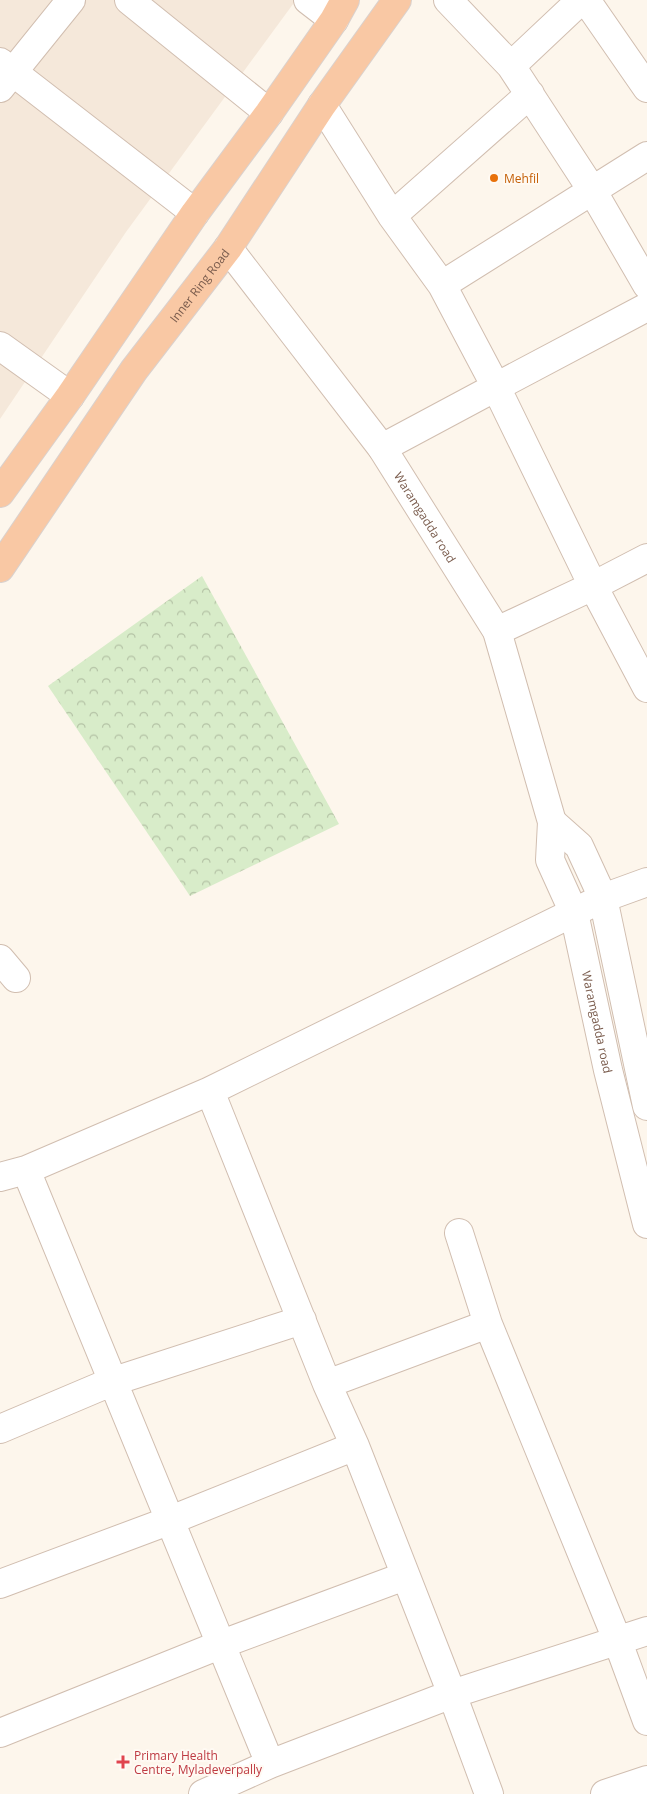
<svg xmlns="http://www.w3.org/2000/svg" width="647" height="1794" viewBox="0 0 647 1794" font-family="'Open Sans',sans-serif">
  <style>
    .residential { fill: #f5e8da }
    .forest { fill: url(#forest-crowns) }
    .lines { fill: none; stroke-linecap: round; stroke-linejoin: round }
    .minor-casing { stroke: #d1beb0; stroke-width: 30 }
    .tertiary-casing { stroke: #d1beb0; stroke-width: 30 }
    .trunk-casing { stroke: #dad1cd; stroke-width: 30 }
    .minor { stroke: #fff; stroke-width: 28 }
    .tertiary { stroke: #fff; stroke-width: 28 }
    .trunk { stroke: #f9c8a4; stroke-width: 28 }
    .food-dot { fill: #e8710a; stroke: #fffaf3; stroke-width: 2 }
    .health-dot { fill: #e0444e; stroke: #fffaf3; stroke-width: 2 }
    .labels { text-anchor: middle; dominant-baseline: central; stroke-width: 4; stroke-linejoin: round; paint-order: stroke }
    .food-label { font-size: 12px; fill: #c56008; stroke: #fffaf3; text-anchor: start }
    .street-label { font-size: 12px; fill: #7a5c4d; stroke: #fffaf3 }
    .health-label { font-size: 12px; fill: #be3a42; stroke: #fffaf3; text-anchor: start }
  </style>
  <defs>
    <pattern id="forest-crowns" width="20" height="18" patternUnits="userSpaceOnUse" patternTransform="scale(1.25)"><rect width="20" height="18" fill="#d8ecc9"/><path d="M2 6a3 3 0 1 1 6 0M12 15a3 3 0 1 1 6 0" fill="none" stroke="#b4c2a5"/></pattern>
  </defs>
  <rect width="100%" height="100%" fill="#fdf6ec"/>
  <path class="residential" d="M 0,0 L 296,0 L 126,232 L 0,419 Z"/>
  <path class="forest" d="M 202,576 L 339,824 L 190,896 L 48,686 Z"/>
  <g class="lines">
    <defs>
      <path id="minor" d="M 129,0 L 269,113
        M 308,0 L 334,20
        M 448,0 L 511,66 L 592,190 L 647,285
        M 586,0 L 647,88
        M 0,62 L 195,213
        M 511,66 L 581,0
        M 0,88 L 71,0
        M 322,105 L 392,216 L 442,285 L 496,387 L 382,448
        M 392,216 L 530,94
        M 442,285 L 647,156
        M 647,307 L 496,387 L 593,586 L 647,688
        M 0,346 L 70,396
        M 497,631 L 593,586 L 647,558
        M 0,959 L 16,978
        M 210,1091 L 327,1384 L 355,1446 L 452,1694 L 489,1794
        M 26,1170 C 106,1369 190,1566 270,1764
        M 0,1177 L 26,1170 L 210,1091 L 603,898 L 647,882
        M 459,1233 L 488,1324 L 618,1642 L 647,1721
        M 327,1384 L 488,1324
        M 0,1429 L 111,1382 L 302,1320
        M 0,1584 L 171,1520 L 355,1446
        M 0,1733 L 222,1644 L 405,1576
        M 203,1794 L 270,1764 L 452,1694 L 647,1631
        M 605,1794 L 647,1780"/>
      <g id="tertiary">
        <path id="s1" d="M 228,248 L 382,448 L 497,631 L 552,822 L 550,860 L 574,913 L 608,1070 L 647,1224"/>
        <path d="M 552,822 L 579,846 L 603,898 L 647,1106"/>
      </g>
      <g id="trunk">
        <path d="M 0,493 L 70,396 L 195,213 L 269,113 L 334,20 L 345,0"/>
        <path id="s2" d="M 0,568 L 134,370 L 228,248 L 322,105 L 397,0"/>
      </g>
    </defs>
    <use href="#minor" class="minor-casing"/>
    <use href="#tertiary" class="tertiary-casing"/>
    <use href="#trunk" class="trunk-casing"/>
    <use href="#minor" class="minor"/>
    <use href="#tertiary" class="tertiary"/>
    <use href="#trunk" class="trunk"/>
  </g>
  <circle class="food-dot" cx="494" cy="178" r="5"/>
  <path class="health-dot" d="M120.5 1754.5h5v5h5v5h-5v5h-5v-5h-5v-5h5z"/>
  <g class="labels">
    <g class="food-label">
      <text x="504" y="178">Mehfil</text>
    </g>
    <g class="street-label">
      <text stroke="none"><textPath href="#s2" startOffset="346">Inner Ring Road</textPath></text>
      <text stroke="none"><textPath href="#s1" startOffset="334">Waramgadda road</textPath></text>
      <text stroke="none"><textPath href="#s1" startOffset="875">Waramgadda road</textPath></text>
    </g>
    <g class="health-label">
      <text x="134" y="1755">Primary Health<tspan x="134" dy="14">Centre, Myladeverpally</tspan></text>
    </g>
  </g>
</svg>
